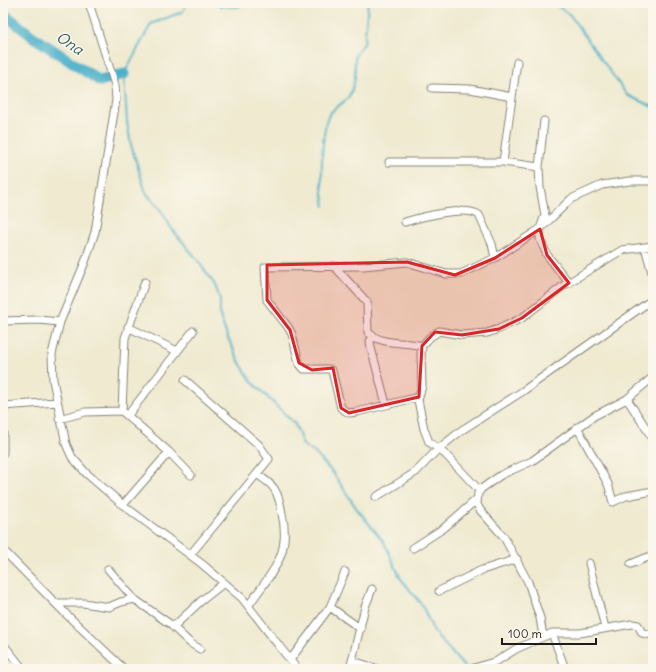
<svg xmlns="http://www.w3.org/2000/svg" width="656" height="672" viewBox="0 0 656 672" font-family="Delius,sans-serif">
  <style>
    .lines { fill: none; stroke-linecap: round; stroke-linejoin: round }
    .stream { stroke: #4bb0ca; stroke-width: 2 }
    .river { stroke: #4bb0ca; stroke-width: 11 }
    .street-casing { stroke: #868376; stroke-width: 9 }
    .street { stroke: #fff; stroke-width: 7 }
    .marked { fill: #d62828; fill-opacity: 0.2; stroke: #d62828; stroke-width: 3; stroke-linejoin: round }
    .labels { text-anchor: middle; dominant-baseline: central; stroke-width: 3; stroke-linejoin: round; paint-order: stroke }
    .water-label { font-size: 15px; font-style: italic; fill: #315f6a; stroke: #fbf7ec }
  </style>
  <rect width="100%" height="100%" fill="#fbf7ec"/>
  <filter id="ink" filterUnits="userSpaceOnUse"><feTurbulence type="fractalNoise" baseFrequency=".025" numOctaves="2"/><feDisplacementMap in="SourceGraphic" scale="8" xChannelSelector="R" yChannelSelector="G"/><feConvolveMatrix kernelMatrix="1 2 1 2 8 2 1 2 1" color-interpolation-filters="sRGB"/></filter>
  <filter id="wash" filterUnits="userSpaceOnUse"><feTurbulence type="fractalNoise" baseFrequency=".012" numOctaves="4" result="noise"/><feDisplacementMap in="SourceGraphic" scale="16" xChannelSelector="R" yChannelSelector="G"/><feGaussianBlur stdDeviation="0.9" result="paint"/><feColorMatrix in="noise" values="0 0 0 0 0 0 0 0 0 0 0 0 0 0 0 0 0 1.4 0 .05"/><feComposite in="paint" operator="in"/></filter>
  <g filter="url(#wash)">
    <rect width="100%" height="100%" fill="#efead0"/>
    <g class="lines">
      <path class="stream" d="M 188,3 L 182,12 L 151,24 L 124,74 L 127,122 L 131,145 L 146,193 L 160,209 L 172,229 L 196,258 L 215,285 L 220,299 L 220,316 L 227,336 L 240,363 L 252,382 L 295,424 L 303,445 L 315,453 L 333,473 L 357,509 L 384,542 L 401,579 L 422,605 L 434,632 L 466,669
        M 217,3 L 220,6 L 238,7 L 244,3
        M 553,3 L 570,15 L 627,95 L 653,107
        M 325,206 C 320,186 321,136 328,117 C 331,109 343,104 348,98 C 350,95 352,90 353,86 C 360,69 347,59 364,44 L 368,3"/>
      <path class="river" d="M 3,13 L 32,36 L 100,81 L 124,74"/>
    </g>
  </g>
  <g filter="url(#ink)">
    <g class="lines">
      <defs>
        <path id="street" d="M 89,3 L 115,85 L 116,100 L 95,232 L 85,262 L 60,322 L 52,354 L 53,380 L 66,444 L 72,457 L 86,473 L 123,505 L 202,564 L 242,598 L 297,669
          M 432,88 L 470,89 L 512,97
          M 544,121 L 539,167 L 540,187 L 545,215 L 540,229 L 540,239 L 547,255 L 569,283
          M 389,162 L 503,162 L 539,167
          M 503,162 L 517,62
          M 405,222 C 421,217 466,205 479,215 L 492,244 L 495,258
          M 645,247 L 653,276
          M 334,266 L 367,302 L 368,332 C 381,346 405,341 422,346
          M 3,321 L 38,320 L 60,322
          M 128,327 L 177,351
          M 373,337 L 370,341 L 371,348 L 386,404
          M 185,380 L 259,445 L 269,459 L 190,555
          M 419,397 L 357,412 L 349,413 L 341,408 L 332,371 L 329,369 L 304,369 L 299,363 L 292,334 L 288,327 L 267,300 L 265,267 L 363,266 L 407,262 L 446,274 L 461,274 L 495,258 L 540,229 L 571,199 L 602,185 L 630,181 L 653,181
          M 627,399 L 653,439
          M 3,406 L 57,402
          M 122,411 L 125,338 L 145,282
          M 128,415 L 193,331
          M 3,416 L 5,406
          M 59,419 L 85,412 L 122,411 L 169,452 L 191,475
          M 577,427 L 608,484 L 613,502 L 626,496 L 653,491
          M 3,432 L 3,453
          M 480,491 L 446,455 L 429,442 L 424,429 L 418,400 L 422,386 L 421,353 L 422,346 L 430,337 L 439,331 L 462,335 L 487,333 L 499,329 L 522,318 L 563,286 L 622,250 L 653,246
          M 376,497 L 416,472 L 437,450 L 462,430 L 523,391 L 653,299
          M 123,505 L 169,452
          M 413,548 L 444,528 L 477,499
          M 3,550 L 66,614 L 124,669
          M 589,563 L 605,628
          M 631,564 L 653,555
          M 108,569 L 134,599 L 170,624 L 190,643 L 200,649
          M 439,591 L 482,570 L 517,559
          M 56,603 L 83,603 L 109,607 L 121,602 L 134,599
          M 249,605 C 270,574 292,556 282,514 C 281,507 279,497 275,490 C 272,484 262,478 257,474
          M 330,607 L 361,629
          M 173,627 L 201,601 L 224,583
          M 552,633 L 565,669
          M 543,636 L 540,618 L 528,582 L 504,537 L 480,510 L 477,504 L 478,493 L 481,489 L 501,475 L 532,461 L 594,416 L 627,399 L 653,377
          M 3,644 L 23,669
          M 290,660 L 330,607 L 345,572
          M 353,661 L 378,669
          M 350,669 L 365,607 L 372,589
          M 471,669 L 497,661 L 516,649 L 552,633 L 580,633 L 632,624 L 638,625 L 642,633 L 653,635"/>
      </defs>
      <use href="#street" class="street-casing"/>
      <use href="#street" class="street"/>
    </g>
  </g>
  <path class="marked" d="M 540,229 L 547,255 L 569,283 L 522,318 L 499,329 L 462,335 L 435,332 L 422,346 L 419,397 L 349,413 L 341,408 L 333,368 L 312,370 L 299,363 L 290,330 L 267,300 L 267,265 L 407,262 L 455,275 L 495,258 Z"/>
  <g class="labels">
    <g class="water-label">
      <text transform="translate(70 43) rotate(34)">Ona</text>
    </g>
  </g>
  <rect width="656" height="672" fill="none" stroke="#fbf7ec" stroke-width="16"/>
  <path d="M502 638v6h94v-6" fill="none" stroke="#1c1c1c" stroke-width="2"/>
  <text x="508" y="638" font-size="12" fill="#1c1c1c" stroke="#fbf7ec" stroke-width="3" paint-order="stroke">100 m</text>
</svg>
